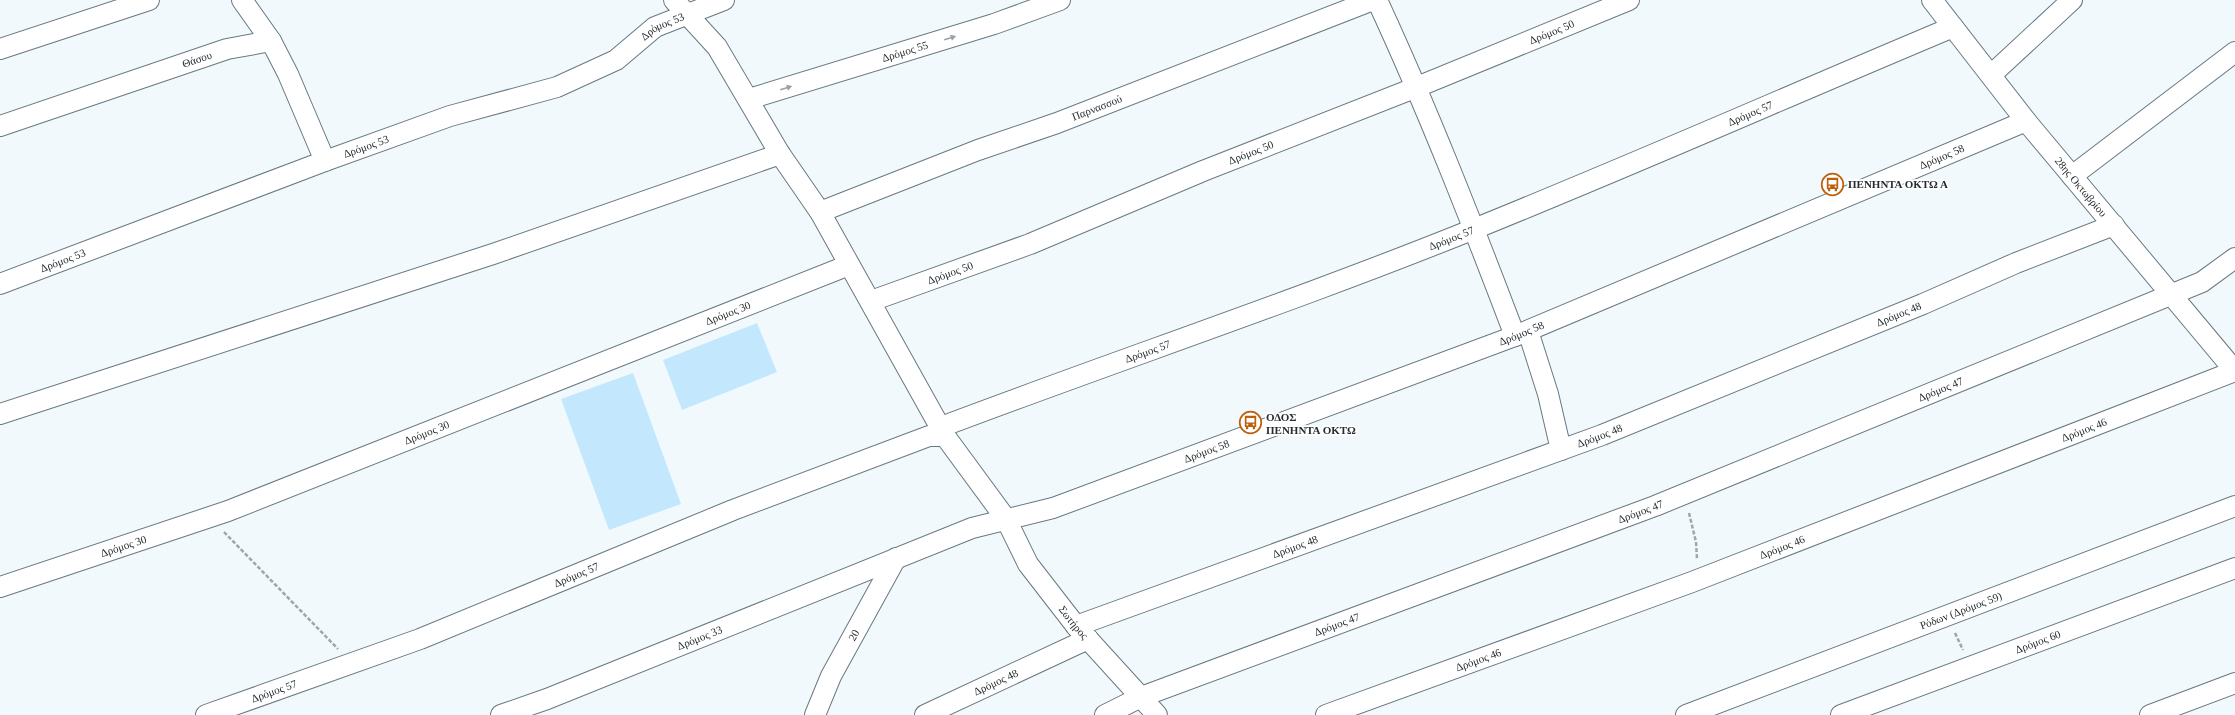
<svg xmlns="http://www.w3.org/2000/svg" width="2235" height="715" viewBox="0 0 2235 715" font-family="Georgia,serif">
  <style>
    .green { fill: #c3e8fe }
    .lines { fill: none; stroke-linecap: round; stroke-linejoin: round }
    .minor-casing { stroke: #687882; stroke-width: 22 }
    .path { stroke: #9ea6aa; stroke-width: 2.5; stroke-dasharray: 4 2; stroke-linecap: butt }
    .minor { stroke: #fff; stroke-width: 20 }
    .oneway { fill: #9da0a2 }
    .labels { text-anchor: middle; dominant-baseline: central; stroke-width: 3.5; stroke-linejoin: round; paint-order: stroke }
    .street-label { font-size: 11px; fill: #252c30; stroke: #fff }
    .poi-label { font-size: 11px; font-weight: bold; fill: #252c30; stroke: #fff; text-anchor: start }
  </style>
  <rect width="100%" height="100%" fill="#f1f9fd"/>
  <path class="green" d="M 757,323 L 777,372 L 682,410 L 663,360 Z
    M 633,373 L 681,504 L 609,530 L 561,399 Z"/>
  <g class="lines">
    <defs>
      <g id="minor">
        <path d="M 242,0 L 271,41"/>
        <path id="s1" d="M 674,0 L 717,47 L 780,154 L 820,212 L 945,436 L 1006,519 L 1028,564 L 1076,626 L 1157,715"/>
        <path d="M 1377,0 C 1428,110 1472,223 1515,336"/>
        <path id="s2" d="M 1932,0 L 2026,121 L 2235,371"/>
        <path d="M 0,49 L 149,0"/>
        <path d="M 1991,75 L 2072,0"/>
        <path id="s3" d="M 749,99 L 994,24 L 1060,0"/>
        <path id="s4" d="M 0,126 L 227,49 L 271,41 L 288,74 L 325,161"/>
        <path d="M 2072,176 L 2235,52"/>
        <path id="s5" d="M 820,212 L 978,150 L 1057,123 L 1373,0"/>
        <path id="s6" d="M 0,284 L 325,161 L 450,116 L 557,87 L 616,60 L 655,27 L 724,0"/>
        <path id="s7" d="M 871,301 L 1030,244 L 1203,171 L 1417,87 L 1629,0"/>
        <path d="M 1528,331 L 1548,394 L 1561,450"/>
        <path d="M 0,414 L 493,254 L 780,154"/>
        <path id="s8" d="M 941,427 C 1118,360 1298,300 1474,229 C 1635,164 1793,94 1953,27"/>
        <path id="s9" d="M 0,587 L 228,511 L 849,265"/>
        <path id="s10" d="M 1076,626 L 1602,435 L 1923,304 L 2016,263 L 2114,225"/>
        <path id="s11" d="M 206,715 L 420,639 L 733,510 L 929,436 L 945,436"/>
        <path id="s12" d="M 501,715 L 547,699 L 972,528 L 1053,508 L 1515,336 L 2026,121"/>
        <path id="s13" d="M 815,715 L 831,676 L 896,558"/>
        <path id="s14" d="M 925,715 L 1088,639"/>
        <path id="s15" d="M 1105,715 L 1141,697 L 1655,506 L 2202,282 L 2235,258"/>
        <path id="s16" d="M 1326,715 L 1692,582 L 2235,371"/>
        <path id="s17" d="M 1686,715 L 2235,506"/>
        <path id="s18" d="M 1841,715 L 2235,568"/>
        <path d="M 2150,715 L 2235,683"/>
      </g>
    </defs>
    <use href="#minor" class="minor-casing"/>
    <path class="path" d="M 1689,513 L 1696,542 L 1697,559
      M 224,532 L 338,649
      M 1955,633 L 1963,650"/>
    <use href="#minor" class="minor"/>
  </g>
  <defs><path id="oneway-solid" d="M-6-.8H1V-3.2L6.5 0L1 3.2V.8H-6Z"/></defs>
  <g class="oneway">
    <use href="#oneway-solid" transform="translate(950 38) rotate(-17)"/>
    <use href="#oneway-solid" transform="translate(786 88) rotate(-17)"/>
  </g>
  <defs>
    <symbol id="bus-ring" viewBox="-11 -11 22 22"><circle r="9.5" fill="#fff" stroke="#bc600b" stroke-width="1.5"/><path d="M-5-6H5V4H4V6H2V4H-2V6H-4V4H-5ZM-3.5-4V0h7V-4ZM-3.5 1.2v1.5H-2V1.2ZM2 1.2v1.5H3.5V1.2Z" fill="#bc600b"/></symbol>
  </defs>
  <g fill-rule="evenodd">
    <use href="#bus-ring" x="1820" y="172" width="25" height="25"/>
    <use href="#bus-ring" x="1238" y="410" width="25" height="25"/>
  </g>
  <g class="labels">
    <g class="street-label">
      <text stroke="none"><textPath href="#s6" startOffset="714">Δρόμος 53</textPath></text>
      <text stroke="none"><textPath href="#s7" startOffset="732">Δρόμος 50</textPath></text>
      <text stroke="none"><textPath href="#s3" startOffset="163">Δρόμος 55</textPath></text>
      <text stroke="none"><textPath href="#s4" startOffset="208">Θάσου</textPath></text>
      <text stroke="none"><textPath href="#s5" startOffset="296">Παρνασσού</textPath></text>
      <text stroke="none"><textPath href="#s8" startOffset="868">Δρόμος 57</textPath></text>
      <text stroke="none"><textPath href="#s6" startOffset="391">Δρόμος 53</textPath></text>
      <text stroke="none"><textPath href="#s7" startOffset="408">Δρόμος 50</textPath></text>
      <text stroke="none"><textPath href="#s12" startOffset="1546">Δρόμος 58</textPath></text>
      <text stroke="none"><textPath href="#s2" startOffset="239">28ης Οκτωβρίου</textPath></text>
      <text stroke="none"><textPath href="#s8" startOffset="544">Δρόμος 57</textPath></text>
      <text stroke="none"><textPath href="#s6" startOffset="67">Δρόμος 53</textPath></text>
      <text stroke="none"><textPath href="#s7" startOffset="84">Δρόμος 50</textPath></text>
      <text stroke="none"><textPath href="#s9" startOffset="778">Δρόμος 30</textPath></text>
      <text stroke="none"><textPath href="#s10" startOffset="880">Δρόμος 48</textPath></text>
      <text stroke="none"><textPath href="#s12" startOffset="1090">Δρόμος 58</textPath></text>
      <text stroke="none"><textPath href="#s8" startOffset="220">Δρόμος 57</textPath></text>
      <text stroke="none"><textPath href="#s15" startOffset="897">Δρόμος 47</textPath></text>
      <text stroke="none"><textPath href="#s16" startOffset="810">Δρόμος 46</textPath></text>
      <text stroke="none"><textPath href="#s9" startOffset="454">Δρόμος 30</textPath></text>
      <text stroke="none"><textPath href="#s10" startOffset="557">Δρόμος 48</textPath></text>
      <text stroke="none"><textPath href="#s12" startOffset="754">Δρόμος 58</textPath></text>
      <text stroke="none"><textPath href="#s15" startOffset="573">Δρόμος 47</textPath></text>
      <text stroke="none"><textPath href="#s9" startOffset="130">Δρόμος 30</textPath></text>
      <text stroke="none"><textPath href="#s10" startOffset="233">Δρόμος 48</textPath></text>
      <text stroke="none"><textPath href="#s16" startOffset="486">Δρόμος 46</textPath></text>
      <text stroke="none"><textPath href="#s11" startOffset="396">Δρόμος 57</textPath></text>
      <text stroke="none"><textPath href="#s17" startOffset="294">Ρόδων (Δρόμος 59)</textPath></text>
      <text stroke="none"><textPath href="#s1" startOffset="742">Σωτήρος</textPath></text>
      <text stroke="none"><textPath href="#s15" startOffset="249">Δρόμος 47</textPath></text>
      <text stroke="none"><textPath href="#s13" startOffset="89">20</textPath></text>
      <text stroke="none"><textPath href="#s12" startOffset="213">Δρόμος 33</textPath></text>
      <text stroke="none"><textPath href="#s18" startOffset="210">Δρόμος 60</textPath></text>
      <text stroke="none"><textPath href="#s16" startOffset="162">Δρόμος 46</textPath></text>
      <text stroke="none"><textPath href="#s14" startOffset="78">Δρόμος 48</textPath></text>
      <text stroke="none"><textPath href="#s11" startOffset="72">Δρόμος 57</textPath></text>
    </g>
    <g class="poi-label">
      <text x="1848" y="184">ΠΕΝΗΝΤΑ ΟΚΤΩ Α</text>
      <text x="1266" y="417">ΟΔΟΣ<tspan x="1266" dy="13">ΠΕΝΗΝΤΑ ΟΚΤΩ</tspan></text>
    </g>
  </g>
</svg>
